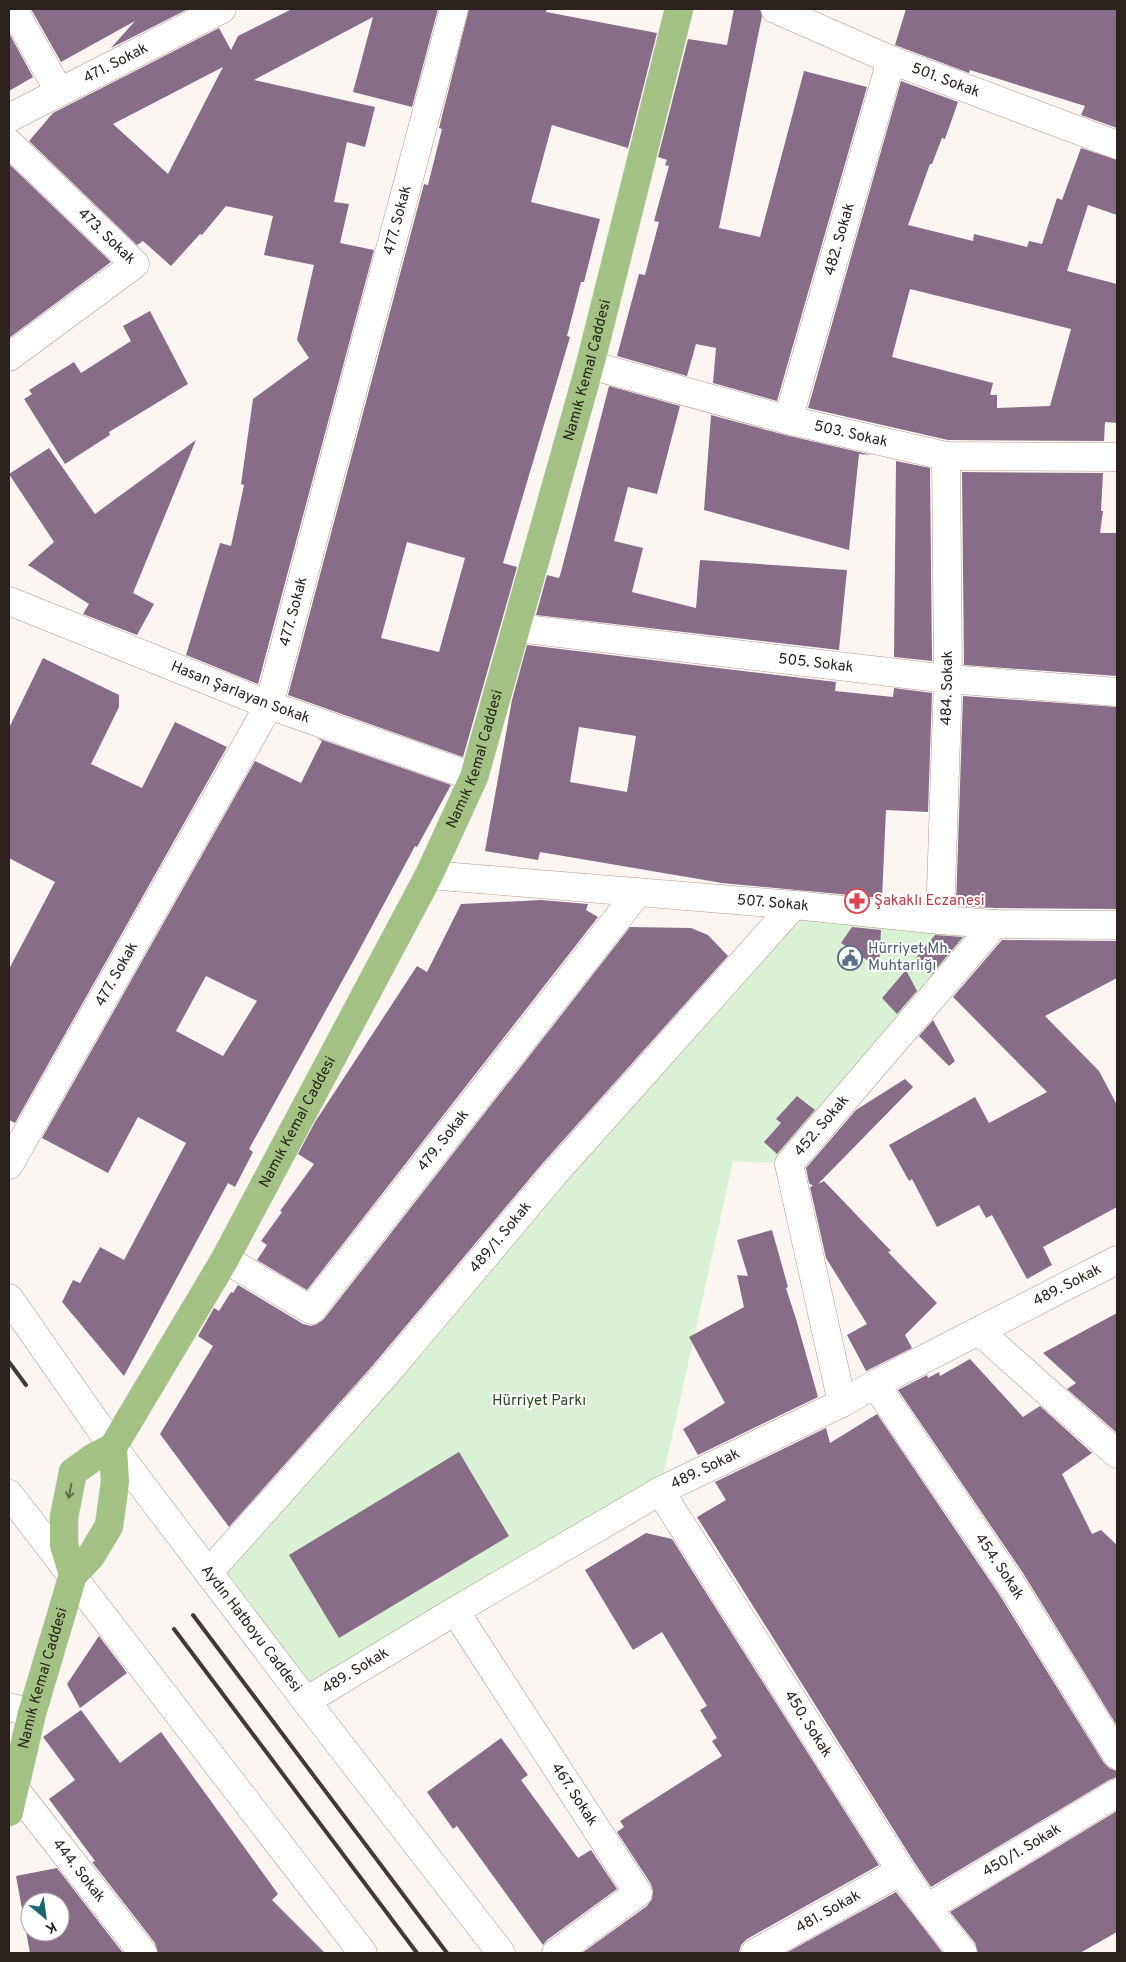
<svg xmlns="http://www.w3.org/2000/svg" width="1126" height="1962" viewBox="0 0 1126 1962" font-family="Overpass,sans-serif">
  <style>
    .green { fill: #d9f2d3 }
    .building { fill: #896c88; fill-rule: evenodd }
    .lines { fill: none; stroke-linecap: round; stroke-linejoin: round }
    .minor-casing { stroke: #b4988b; stroke-width: 29 }
    .major-casing { stroke: #d5d3d2; stroke-width: 29 }
    .minor { stroke: #fff; stroke-width: 28 }
    .major { stroke: #a1c283; stroke-width: 28 }
    .rail { stroke: #433935; stroke-width: 4 }
    .oneway { stroke: #616a4b }
    .labels { text-anchor: middle; dominant-baseline: central; stroke-width: 4; stroke-linejoin: round; paint-order: stroke }
    .street-label { font-size: 15px; fill: #2c221d; stroke: #fff }
    .health-label { font-size: 15px; fill: #be3a42; stroke: #fff; text-anchor: start }
    .service-label { font-size: 15px; fill: #4e5e75; stroke: #fff; text-anchor: start }
    .park-label { font-size: 15px; fill: #25491a; stroke: #fff }
  </style>
  <rect width="100%" height="100%" fill="#fcf6f3"/>
  <path class="green" d="M 794,905 L 995,924 L 789,1164 L 733,1161 L 660,1491 L 306,1701 L 209,1572 Z"/>
  <path class="building" d="M 31,9 L 188,9 L 111,48 L 135,21 L 61,62 Z
    M 292,9 L 438,9 L 412,107 L 353,92 L 373,17 L 254,80 L 375,107 L 365,147 L 347,142 L 334,202 L 349,204 L 340,243 L 374,250 L 258,684 L 186,655 L 220,543 L 231,546 L 244,485 L 241,484 L 253,399 L 309,358 L 297,340 L 314,265 L 264,255 L 273,216 L 226,206 L 202,235 L 200,234 L 171,266 L 143,241 L 137,245 L 29,141 L 53,113 L 219,28 L 231,50 L 238,36 ZM 223,67 L 168,174 L 113,124 Z
    M 469,9 L 547,9 L 546,12 L 657,33 L 628,148 L 552,125 L 531,202 L 600,219 L 584,282 L 581,282 L 567,336 L 570,337 L 503,563 L 517,567 L 463,757 L 288,695 L 424,184 L 428,185 L 442,129 L 439,128 ZM 407,542 L 465,558 L 439,652 L 381,638 Z
    M 734,9 L 760,9 L 762,16 L 719,228 L 760,237 L 804,71 L 867,87 L 777,401 L 713,383 L 716,348 L 696,344 L 687,376 L 617,356 L 639,274 L 645,275 L 659,222 L 654,221 L 669,166 L 665,165 L 667,160 L 658,157 L 688,39 L 727,45 Z
    M 906,9 L 1117,9 L 1117,128 L 1081,115 L 1085,106 L 970,70 L 969,73 L 895,45 Z
    M 9,33 L 33,77 L 9,91 Z
    M 901,81 L 958,102 L 945,139 L 942,138 L 932,164 L 930,164 L 908,225 L 973,241 L 974,234 L 1027,247 L 1029,241 L 1042,244 L 1057,198 L 1062,200 L 1081,148 L 1117,160 L 1117,215 L 1088,205 L 1067,271 L 1117,284 L 1117,423 L 1105,422 L 1104,441 L 948,440 L 808,408 ZM 910,289 L 1071,329 L 1050,406 L 997,408 L 997,395 L 990,395 L 993,383 L 892,357 Z
    M 9,164 L 111,262 L 9,338 Z
    M 150,311 L 188,384 L 109,432 L 110,435 L 65,464 L 24,399 L 32,394 L 29,390 L 74,362 L 81,373 L 131,341 L 123,326 Z
    M 609,386 L 680,406 L 657,494 L 628,487 L 614,541 L 643,548 L 632,592 L 696,608 L 700,560 L 847,570 L 839,650 L 536,615 L 547,575 L 559,578 L 561,572 Z
    M 711,415 L 785,435 L 872,455 L 859,454 L 849,550 L 704,510 Z
    M 196,440 L 133,593 L 154,604 L 137,635 L 83,614 L 89,604 L 28,565 L 54,542 L 9,474 L 49,448 L 95,514 Z
    M 896,461 L 930,468 L 932,661 L 894,657 Z
    M 962,472 L 1103,473 L 1101,511 L 1103,511 L 1100,533 L 1117,533 L 1117,676 L 964,665 Z
    M 527,645 L 836,682 L 835,691 L 893,697 L 894,688 L 932,693 L 928,812 L 886,810 L 882,898 L 722,883 L 540,852 L 538,860 L 485,851 L 512,700 ZM 579,727 L 636,736 L 627,792 L 570,782 Z
    M 43,658 L 119,695 L 119,707 L 91,764 L 142,788 L 175,722 L 227,747 L 15,1123 L 9,1120 L 9,969 L 55,882 L 9,858 L 9,728 Z
    M 963,696 L 1117,707 L 1117,909 L 996,908 L 956,906 Z
    M 317,738 L 451,785 L 417,847 L 415,846 L 356,956 L 249,1149 L 253,1152 L 235,1187 L 228,1183 L 124,1376 L 62,1302 L 73,1280 L 80,1283 L 100,1247 L 124,1260 L 186,1143 L 138,1117 L 108,1173 L 42,1138 L 255,761 L 301,783 L 322,741 ZM 206,976 L 257,1001 L 223,1056 L 176,1031 Z
    M 541,900 L 588,904 L 586,910 L 598,917 L 307,1290 L 257,1260 L 267,1245 L 261,1241 L 282,1212 L 280,1211 L 314,1164 L 298,1154 L 315,1122 L 417,966 L 427,972 L 461,904 Z
    M 630,927 L 691,928 L 708,935 L 728,956 L 542,1164 L 374,1364 L 229,1527 L 160,1434 L 213,1346 L 198,1336 L 214,1308 L 219,1311 L 231,1292 L 233,1293 L 238,1285 L 303,1324 L 311,1326 L 317,1324 L 323,1320 Z
    M 852,927 L 881,930 L 879,968 L 841,943 Z
    M 935,935 L 963,937 L 931,975 L 915,959 Z
    M 1002,940 L 1117,941 L 1117,978 L 1045,1016 L 1099,1071 L 1117,1105 L 1117,1207 L 1043,1247 L 1052,1265 L 1027,1279 L 992,1215 L 986,1218 L 979,1205 L 937,1227 L 912,1179 L 909,1181 L 889,1145 L 975,1097 L 989,1123 L 1047,1092 L 953,997 Z
    M 906,970 L 917,991 L 897,1014 L 882,998 Z
    M 933,1020 L 955,1061 L 949,1066 L 919,1036 Z
    M 905,1079 L 913,1087 L 818,1184 L 824,1181 L 891,1251 L 888,1252 L 937,1303 L 905,1335 L 912,1348 L 866,1371 L 847,1335 L 867,1324 L 826,1258 L 810,1187 L 813,1186 L 809,1183 L 806,1168 L 856,1110 Z
    M 797,1096 L 815,1110 L 777,1154 L 764,1142 L 781,1123 L 776,1119 Z
    M 772,1230 L 788,1287 L 786,1288 L 796,1319 L 818,1397 L 698,1455 L 683,1429 L 725,1403 L 689,1337 L 744,1307 L 737,1275 L 748,1276 L 737,1240 Z
    M 1117,1313 L 1117,1433 L 1067,1389 L 1076,1383 L 1043,1353 Z
    M 970,1359 L 1023,1417 L 1040,1406 L 1092,1453 L 1062,1474 L 1092,1534 L 1101,1530 L 1117,1545 L 1117,1726 L 1023,1573 L 898,1390 L 927,1375 L 928,1378 L 939,1372 L 940,1376 Z
    M 877,1414 L 997,1591 L 1104,1763 L 1109,1768 L 1117,1771 L 1117,1777 L 1109,1780 L 931,1887 L 914,1862 L 697,1517 L 726,1500 L 715,1482 L 826,1428 L 830,1443 Z
    M 459,1452 L 509,1536 L 339,1638 L 289,1555 Z
    M 646,1533 L 672,1539 L 879,1865 L 747,1939 L 741,1945 L 739,1953 L 582,1953 L 647,1906 L 652,1899 L 653,1891 L 651,1884 L 617,1832 L 624,1827 L 620,1821 L 722,1756 L 712,1741 L 717,1738 L 700,1710 L 707,1706 L 662,1632 L 633,1650 L 585,1570 Z
    M 99,1636 L 127,1673 L 80,1708 L 67,1684 Z
    M 81,1710 L 120,1763 L 161,1732 L 278,1894 L 272,1900 L 325,1953 L 158,1953 L 155,1943 L 92,1862 L 95,1861 L 49,1799 L 75,1780 L 43,1737 Z
    M 501,1738 L 528,1775 L 521,1780 L 578,1858 L 591,1850 L 617,1889 L 547,1940 L 543,1945 L 457,1826 L 453,1829 L 427,1792 Z
    M 1117,1811 L 1117,1932 L 1080,1953 L 978,1953 L 975,1943 L 950,1912 Z
    M 57,1868 L 123,1953 L 30,1953 L 16,1876 ZM 30,1902 L 60,1902 L 60,1932 L 30,1932 Z
    M 896,1892 L 943,1953 L 786,1953 Z"/>
  <g class="lines">
    <defs>
      <g id="minor">
        <path d="M 13,9 L 59,91"/>
        <path id="s1" d="M 775,9 L 891,60 L 1117,145"/>
        <path id="s2" d="M 9,118 L 222,9"/>
        <path id="s3" d="M 9,143 L 135,264 L 9,357"/>
        <path id="s4" d="M 590,365 L 788,420 L 946,456 L 1117,457"/>
        <path id="s5" d="M 788,420 L 891,60"/>
        <path id="s6" d="M 9,601 L 269,705 L 474,777"/>
        <path id="s7" d="M 517,628 L 948,679 L 1117,692"/>
        <path id="s8" d="M 429,875 L 794,905 L 940,920 L 995,924 L 1117,925"/>
        <path id="s9" d="M 940,920 L 948,679 L 946,456"/>
        <path id="s10" d="M 9,1165 L 269,705 L 454,9"/>
        <path id="s11" d="M 225,1259 L 311,1310 L 638,892"/>
        <path id="s12" d="M 9,1298 L 113,1447 L 306,1701 L 501,1953"/>
        <path d="M 979,1331 L 1117,1454"/>
        <path id="s13" d="M 875,1384 L 1010,1582 L 1117,1755"/>
        <path id="s14" d="M 842,1403 L 789,1164 L 995,924"/>
        <path id="s15" d="M 660,1491 L 901,1871 L 927,1908 L 963,1953"/>
        <path d="M 9,1494 L 363,1953"/>
        <path id="s16" d="M 209,1572 L 386,1374 L 554,1174 L 794,905"/>
        <path id="s17" d="M 455,1611 L 638,1893 L 556,1953"/>
        <path id="s18" d="M 306,1701 L 455,1611 L 660,1491 L 842,1403 L 875,1384 L 1117,1260"/>
        <path d="M 9,1707 L 32,1713"/>
        <path id="s19" d="M 14,1788 L 143,1953"/>
        <path id="s20" d="M 927,1908 L 1117,1793"/>
        <path id="s21" d="M 755,1953 L 901,1871"/>
      </g>
      <g id="major">
        <path d="M 73,1575 L 64,1545 L 64,1517 L 73,1472 L 94,1457 L 113,1447"/>
        <path id="s22" d="M 9,1812 L 32,1713 L 73,1575 L 91,1556 L 109,1526 L 115,1482 L 113,1447 L 225,1259 L 429,875 L 474,777 L 590,365 L 679,9"/>
      </g>
    </defs>
    <use href="#minor" class="minor-casing"/>
    <use href="#major" class="major-casing"/>
    <use href="#minor" class="minor"/>
    <use href="#major" class="major"/>
    <path class="rail" d="M 9,1362 L 26,1385
      M 193,1615 L 447,1953
      M 174,1629 L 417,1953"/>
  </g>
  <defs><path id="oneway-shaft" d="M-6 0H5M1.5-3L5.5 0L1.5 3" fill="none" stroke-width="1.6" stroke-linecap="round" stroke-linejoin="round" transform="scale(1.25)"/></defs>
  <use class="oneway" href="#oneway-shaft" transform="translate(70 1491) rotate(101)"/>
  <defs>
    <symbol id="pharmacy-ring" viewBox="-11 -11 22 22"><circle r="9.5" fill="#fff" stroke="#e0444e" stroke-width="1.5"/><path d="M-2-6h4v4h4v4h-4v4h-4v-4h-4v-4h4Z" fill="#e0444e"/></symbol>
    <symbol id="civic-ring" viewBox="-11 -11 22 22"><circle r="9.5" fill="#fff" stroke="#5c6f8a" stroke-width="1.5"/><path d="M-.6-6.5H3V-4.5H.6V-3L4-1V1h2V6H-6V1h2V-1L-.6-3ZM-1.2 2.5V6h2.4V2.5Z" fill="#5c6f8a"/></symbol>
  </defs>
  <g fill-rule="evenodd">
    <use href="#pharmacy-ring" x="843" y="887" width="28" height="28"/>
    <use href="#civic-ring" x="836" y="944" width="28" height="28"/>
  </g>
  <g class="labels">
    <g class="street-label">
      <text stroke="none"><textPath href="#s2" startOffset="120">471. Sokak</textPath></text>
      <text stroke="none"><textPath href="#s1" startOffset="185">501. Sokak</textPath></text>
      <text stroke="none"><textPath href="#s10" startOffset="1030">477. Sokak</textPath></text>
      <text stroke="none"><textPath href="#s3" startOffset="135">473. Sokak</textPath></text>
      <text stroke="none"><textPath href="#s5" startOffset="188">482. Sokak</textPath></text>
      <text stroke="none"><textPath href="#s22" startOffset="1570">Namık Kemal Caddesi</textPath></text>
      <text stroke="none"><textPath href="#s4" startOffset="270">503. Sokak</textPath></text>
      <text stroke="none"><textPath href="#s10" startOffset="625">477. Sokak</textPath></text>
      <text stroke="none"><textPath href="#s7" startOffset="301">505. Sokak</textPath></text>
      <text stroke="none"><textPath href="#s9" startOffset="232">484. Sokak</textPath></text>
      <text stroke="none"><textPath href="#s6" startOffset="249">Hasan Şarlayan Sokak</textPath></text>
      <text stroke="none"><textPath href="#s22" startOffset="1165">Namık Kemal Caddesi</textPath></text>
      <text stroke="none"><textPath href="#s8" startOffset="345">507. Sokak</textPath></text>
      <text stroke="none"><textPath href="#s10" startOffset="219">477. Sokak</textPath></text>
      <text stroke="none"><textPath href="#s22" startOffset="760">Namık Kemal Caddesi</textPath></text>
      <text stroke="none"><textPath href="#s14" startOffset="295">452. Sokak</textPath></text>
      <text stroke="none"><textPath href="#s11" startOffset="315">479. Sokak</textPath></text>
      <text stroke="none"><textPath href="#s16" startOffset="444">489/1. Sokak</textPath></text>
      <text stroke="none"><textPath href="#s18" startOffset="868">489. Sokak</textPath></text>
      <text stroke="none"><textPath href="#s18" startOffset="462">489. Sokak</textPath></text>
      <text stroke="none"><textPath href="#s13" startOffset="221">454. Sokak</textPath></text>
      <text stroke="none"><textPath href="#s12" startOffset="410">Aydın Hatboyu Caddesi</textPath></text>
      <text stroke="none"><textPath href="#s18" startOffset="58">489. Sokak</textPath></text>
      <text stroke="none"><textPath href="#s22" startOffset="138">Namık Kemal Caddesi</textPath></text>
      <text stroke="none"><textPath href="#s15" startOffset="276">450. Sokak</textPath></text>
      <text stroke="none"><textPath href="#s17" startOffset="219">467. Sokak</textPath></text>
      <text stroke="none"><textPath href="#s20" startOffset="111">450/1. Sokak</textPath></text>
      <text stroke="none"><textPath href="#s19" startOffset="105">444. Sokak</textPath></text>
      <text stroke="none"><textPath href="#s21" startOffset="84">481. Sokak</textPath></text>
    </g>
    <g class="health-label">
      <text x="874" y="901">Şakaklı Eczanesi</text>
    </g>
    <g class="service-label">
      <text x="868" y="949">Hürriyet Mh.<tspan x="868" dy="17">Muhtarlığı</tspan></text>
    </g>
    <g class="park-label">
      <text x="539" y="1401">Hürriyet Parkı</text>
    </g>
  </g>
  <rect width="1126" height="1962" fill="none" stroke="#2c221d" stroke-width="20"/>
  <g transform="translate(45 1917) rotate(151)"><circle r="24" fill="#ffffff" stroke="#aba7a5"/>
  <path d="M0-4L9 19L0 12L-9 19Z" fill="#1c6870"/>
  <text y="-8" font-size="14" font-weight="bold" text-anchor="middle" fill="#2c221d">K</text>
  </g>
</svg>
